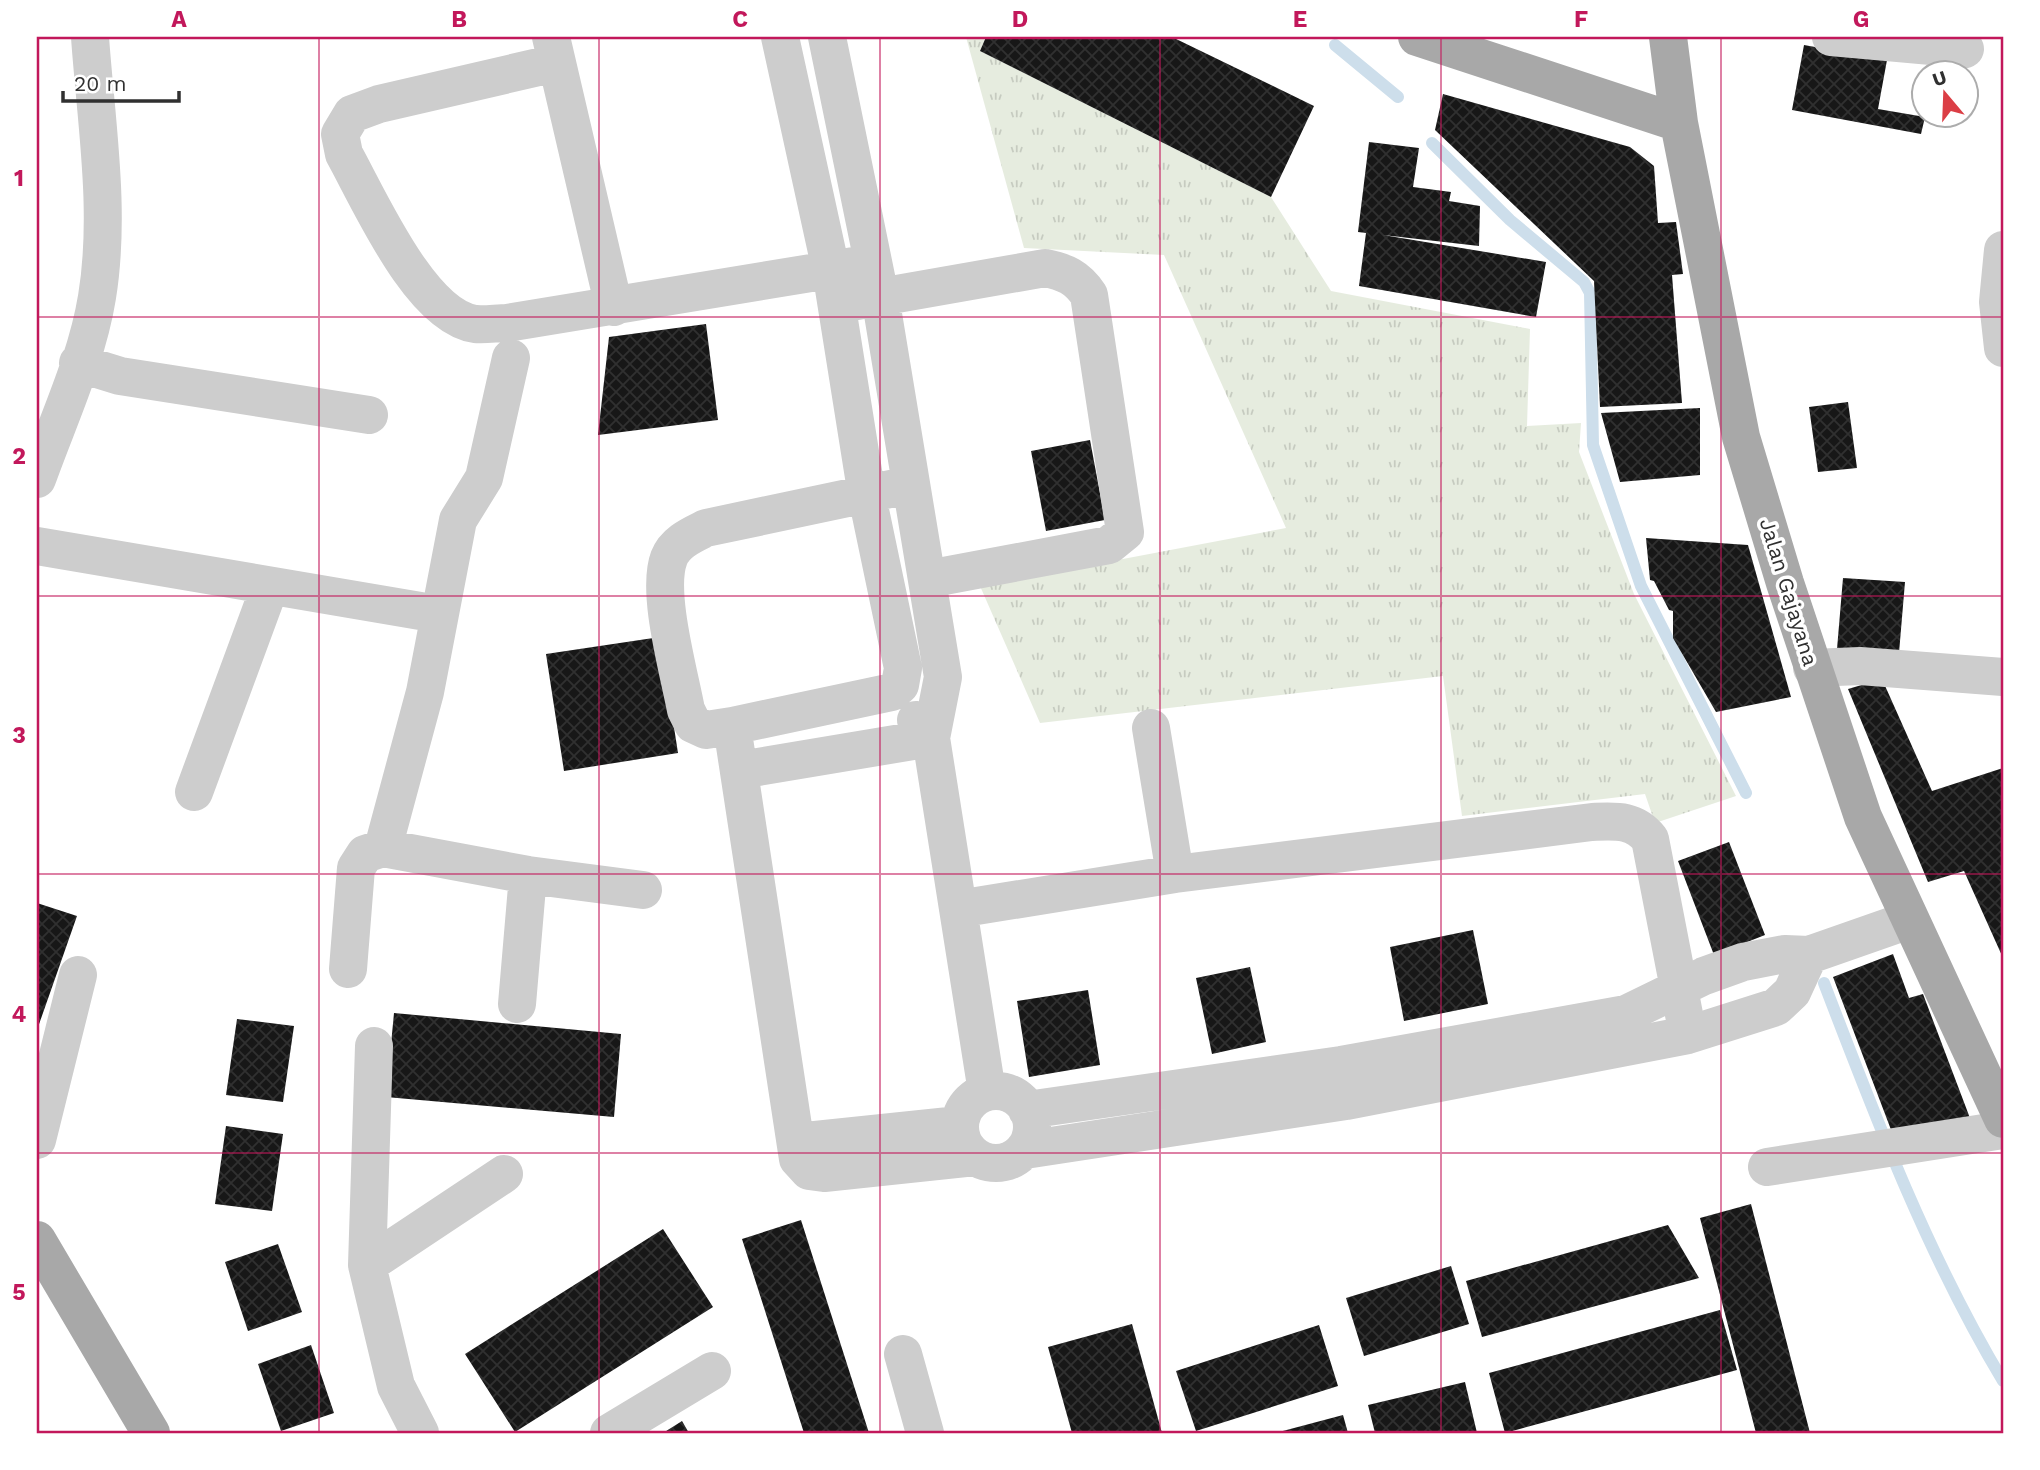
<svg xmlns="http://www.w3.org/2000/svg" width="2040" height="1470" viewBox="0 0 2040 1470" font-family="'Work Sans',sans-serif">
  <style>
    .grass { fill: url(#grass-tufts) }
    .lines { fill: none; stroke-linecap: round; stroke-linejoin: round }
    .stream { stroke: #cddeeb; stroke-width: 12 }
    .building { fill: url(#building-cross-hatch) }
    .minor { stroke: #cdcdcd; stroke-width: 38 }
    .major { stroke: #a8a8a8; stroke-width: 38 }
    .grid { fill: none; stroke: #c2185b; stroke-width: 2; stroke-opacity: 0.55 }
    .labels { text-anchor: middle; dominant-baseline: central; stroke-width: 7; stroke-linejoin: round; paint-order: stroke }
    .street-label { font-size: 21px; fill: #303030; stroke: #fff }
    .neatline { fill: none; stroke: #c2185b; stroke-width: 2.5 }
    .grid-label { font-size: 23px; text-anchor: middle; font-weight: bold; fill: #c2185b }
  </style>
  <defs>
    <pattern id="grass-tufts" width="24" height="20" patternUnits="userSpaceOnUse" patternTransform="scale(1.75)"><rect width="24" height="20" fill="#e6ecdf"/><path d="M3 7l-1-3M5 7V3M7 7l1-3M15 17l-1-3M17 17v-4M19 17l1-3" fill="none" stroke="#c6cbc0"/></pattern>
    <pattern id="building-cross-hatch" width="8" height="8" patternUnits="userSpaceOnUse" patternTransform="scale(1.75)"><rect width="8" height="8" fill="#171717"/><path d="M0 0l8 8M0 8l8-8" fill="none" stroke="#303030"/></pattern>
  </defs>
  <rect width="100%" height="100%" fill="#fff"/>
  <path class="grass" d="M 966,37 L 986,37 L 980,51 L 1271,197 L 1331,291 L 1530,329 L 1527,426 L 1581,423 L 1579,452 L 1634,594 L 1736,796 L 1655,823 L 1645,794 L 1462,816 L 1443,676 L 1040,723 L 980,586 L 1286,528 L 1164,255 L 1024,248 Z"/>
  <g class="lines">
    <path class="stream" d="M 1335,45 L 1398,97
      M 1432,143 L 1510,220 L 1584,282 L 1590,293 L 1593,445 L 1641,586 L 1746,793
      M 1824,983 C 1876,1119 1928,1256 2003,1381"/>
  </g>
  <path class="building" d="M 986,37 L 1172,37 L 1314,106 L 1271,197 L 980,51 Z
    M 1804,45 L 1887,60 L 1878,109 L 1925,117 L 1921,134 L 1792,110 Z
    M 1443,94 L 1630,147 L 1654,166 L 1658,223 L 1676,222 L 1683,274 L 1672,275 L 1682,403 L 1600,407 L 1594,281 L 1435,130 Z
    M 1369,142 L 1419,148 L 1413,187 L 1451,192 L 1449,201 L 1480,206 L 1479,246 L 1383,235 L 1546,262 L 1536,317 L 1359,286 L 1366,233 L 1358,232 Z
    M 706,324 L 718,420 L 598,435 L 609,337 Z
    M 1848,402 L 1857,468 L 1818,472 L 1809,407 Z
    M 1700,408 L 1700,475 L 1620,482 L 1601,413 Z
    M 1090,440 L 1105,520 L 1046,531 L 1031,451 Z
    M 1646,538 L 1748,545 L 1791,697 L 1716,712 L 1673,638 L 1673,611 L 1669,610 L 1654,581 L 1650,580 Z
    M 1843,578 L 1905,582 L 1899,653 L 1837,649 Z
    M 660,637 L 678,753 L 564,771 L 546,654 Z
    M 1882,679 L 1932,791 L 2003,768 L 2003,958 L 1964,871 L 1928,882 L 1848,689 Z
    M 1729,842 L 1765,935 L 1714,955 L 1678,861 Z
    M 37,903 L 77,916 L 37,1030 Z
    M 1473,930 L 1488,1004 L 1404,1021 L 1390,947 Z
    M 1893,954 L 1909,998 L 1923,994 L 1973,1126 L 1893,1135 L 1833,977 Z
    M 1250,967 L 1266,1042 L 1212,1054 L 1196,978 Z
    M 1088,990 L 1100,1065 L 1029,1077 L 1017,1001 Z
    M 394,1013 L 621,1034 L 614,1117 L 386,1097 Z
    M 237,1019 L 294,1026 L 283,1102 L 226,1095 Z
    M 226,1126 L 283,1134 L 272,1211 L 215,1204 Z
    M 1751,1204 L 1810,1433 L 1756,1433 L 1700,1218 Z
    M 801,1220 L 869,1433 L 804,1433 L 742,1239 Z
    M 1668,1225 L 1699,1278 L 1482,1337 L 1466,1281 Z
    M 663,1229 L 713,1307 L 515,1432 L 465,1354 Z
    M 278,1244 L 302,1312 L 248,1331 L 225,1262 Z
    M 1451,1266 L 1469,1324 L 1364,1356 L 1346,1298 Z
    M 1720,1310 L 1737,1370 L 1505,1433 L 1489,1373 Z
    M 1132,1324 L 1162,1433 L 1072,1433 L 1048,1347 Z
    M 1319,1325 L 1338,1386 L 1196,1431 L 1176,1371 Z
    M 311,1345 L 334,1413 L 281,1431 L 258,1364 Z
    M 1465,1382 L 1477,1433 L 1375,1433 L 1368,1405 Z
    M 1343,1415 L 1348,1433 L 1279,1433 L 1279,1432 Z
    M 682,1421 L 689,1433 L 663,1433 Z"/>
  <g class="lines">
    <path class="minor" d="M 551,37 L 614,307
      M 1831,37 L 1965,49
      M 556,63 L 379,104 L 352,114 L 340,134 L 344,154 C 369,199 420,316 475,324 C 485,325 497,323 507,323 L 872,263
      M 2003,250 L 1998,302 L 2003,348
      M 857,301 L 1045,268 C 1065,272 1077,277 1089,295 L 1125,532 L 1109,545 L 928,579
      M 78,363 L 120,376 L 369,415
      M 37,479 C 58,420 87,359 97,297 C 111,212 96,122 90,37
      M 909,485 L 706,528 C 692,535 675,542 669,558 C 656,592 679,672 686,710 L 693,724 L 706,730 L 732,726 L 798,1159 L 809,1171 L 824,1173 L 975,1157
      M 37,546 L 438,614
      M 1812,668 L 1860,666 L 2003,677
      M 916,720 L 931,738 L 987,1092
      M 732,726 L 892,692 L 900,685 L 903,668 L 867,496 L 831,270 L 780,37
      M 1151,728 L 1175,874
      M 740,770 L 931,738 L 943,677 L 880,296 L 827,37
      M 194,792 L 270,586
      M 383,848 L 528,875 L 643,890
      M 958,909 L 1175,874 L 1592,822 C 1616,821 1634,819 1650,839 L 1688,1035
      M 348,969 L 356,868 L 365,854 L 383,848 L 425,692 L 458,520 L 484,478 L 511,358
      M 517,1004 L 528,875
      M960 1127a36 36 0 1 1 72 0a36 36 0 1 1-72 0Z
      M 1027,1110 L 1341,1065 L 1626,1014 L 1704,976 L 1743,962 L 1785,954 L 1809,955 L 1909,920
      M 37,1140 L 78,975
      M 796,1142 L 959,1125
      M 1025,1150 L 1346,1101 L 1688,1035 L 1776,1007 L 1792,992 L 1809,955
      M 1767,1167 L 2003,1130
      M 367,1265 L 374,1046
      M 903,1354 L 925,1433
      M 420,1433 L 396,1386 L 367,1265 L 504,1174
      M 609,1433 L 712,1371"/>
    <path class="major" d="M 1417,37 L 1679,123
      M 1668,37 L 1679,123 L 1741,437 L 1785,583 L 1863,817 L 2003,1119
      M 37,1240 L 151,1433"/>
  </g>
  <path class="grid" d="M 319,37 L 319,1433M 599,37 L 599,1433M 880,37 L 880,1433M 1160,37 L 1160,1433M 1441,37 L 1441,1433M 1721,37 L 1721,1433M 37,317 L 2003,317M 37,596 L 2003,596M 37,874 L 2003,874M 37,1153 L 2003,1153"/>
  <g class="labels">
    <g class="street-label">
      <text transform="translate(1789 592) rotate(73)">Jalan Gajayana</text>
    </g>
  </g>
  <rect width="2040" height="1470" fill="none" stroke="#ffffff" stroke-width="77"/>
  <g transform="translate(1945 94) rotate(341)"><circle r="33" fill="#ffffff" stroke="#acacac" stroke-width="2"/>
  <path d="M0-5L12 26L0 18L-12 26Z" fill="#db3e45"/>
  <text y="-10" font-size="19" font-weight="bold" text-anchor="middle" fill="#303030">U</text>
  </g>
  <path d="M63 91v10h116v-10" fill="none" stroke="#303030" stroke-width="3.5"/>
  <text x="74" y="91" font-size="21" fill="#303030" stroke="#ffffff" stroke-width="5" paint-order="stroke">20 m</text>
  <rect x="38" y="38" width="1964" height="1394" class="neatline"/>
  <g class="grid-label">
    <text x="179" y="27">A</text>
    <text x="459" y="27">B</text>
    <text x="740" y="27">C</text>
    <text x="1020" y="27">D</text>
    <text x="1300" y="27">E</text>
    <text x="1581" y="27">F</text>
    <text x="1861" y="27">G</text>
    <text x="19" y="186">1</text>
    <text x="19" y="464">2</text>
    <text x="19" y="743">3</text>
    <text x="19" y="1022">4</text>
    <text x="19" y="1300">5</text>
  </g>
</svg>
